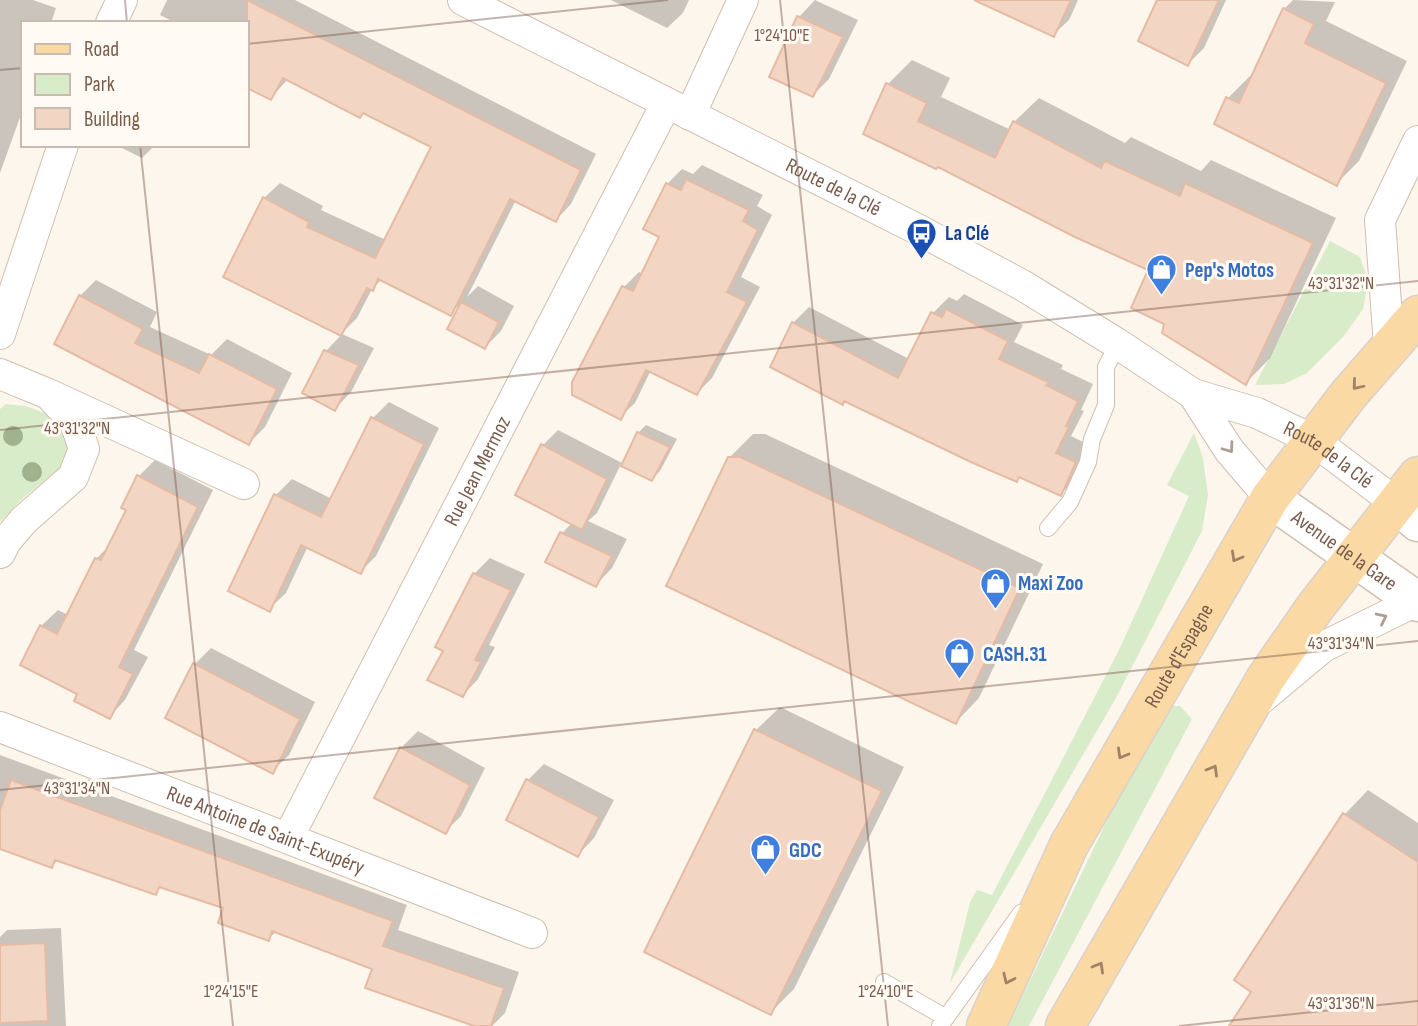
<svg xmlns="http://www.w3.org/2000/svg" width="1418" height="1026" viewBox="0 0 1418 1026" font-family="'Sofia Sans Condensed',sans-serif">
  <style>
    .green { fill: #d8ecc9 }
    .shadow { fill: #0003 }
    .building { fill: #f3d5c3; stroke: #e6bba3; stroke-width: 2 }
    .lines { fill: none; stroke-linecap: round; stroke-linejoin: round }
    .service-casing { stroke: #d1beb0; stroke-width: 18 }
    .minor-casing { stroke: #d1beb0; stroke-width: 32 }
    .tertiary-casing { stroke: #d1beb0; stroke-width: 41 }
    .primary-casing { stroke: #dad1cd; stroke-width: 41 }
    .service { stroke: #fff; stroke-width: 16 }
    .minor { stroke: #fff; stroke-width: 30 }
    .tertiary { stroke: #fff; stroke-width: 38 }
    .primary { stroke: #fbd9a5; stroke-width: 38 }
    .tree { fill: #a0b28e }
    .oneway { stroke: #a18267 }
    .oneway2 { stroke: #af9d94 }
    .ticks { fill: none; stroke: #7a5c4d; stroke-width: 2; stroke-opacity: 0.45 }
    .labels { text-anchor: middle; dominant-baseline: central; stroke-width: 6; stroke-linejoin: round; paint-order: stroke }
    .street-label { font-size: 21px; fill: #7a5c4d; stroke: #fffaf3 }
    .transit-label { font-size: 21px; font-weight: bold; fill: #164399; stroke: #fffaf3; text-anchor: start }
    .shop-label { font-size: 21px; font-weight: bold; fill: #366cbe; stroke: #fffaf3; text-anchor: start }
    .ticks-label { font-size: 18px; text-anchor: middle; fill: #7a5c4d; stroke: #fffaf3; stroke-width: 6; stroke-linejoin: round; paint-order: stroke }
  </style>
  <rect width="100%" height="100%" fill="#fdf6ec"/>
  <path class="green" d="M 1330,241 L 1360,257 L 1368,281 L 1363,309 L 1343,337 L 1307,373 L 1284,384 L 1255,385 Z
    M 6,404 L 26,406 L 47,414 L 63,431 L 69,446 L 65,464 L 22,499 L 0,522 L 0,409 Z
    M 1194,433 L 1203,458 L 1208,495 L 1202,531 L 1116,698 L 950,983 L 970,902 L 977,890 L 992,895 L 1119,650 L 1189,496 L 1167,485 Z
    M 1170,706 L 1180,706 L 1192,719 L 1029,1026 L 1008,1026 L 1113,808 Z"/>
  <path class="shadow" d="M 0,0 L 33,0 L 56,8 L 51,23 L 23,23 L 23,109 L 0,173 Z
    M 167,0 L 295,0 L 596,154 L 571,204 L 556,220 L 516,200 L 467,297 L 478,286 L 514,306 L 501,331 L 485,347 L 461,303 L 450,314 L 382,279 L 372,289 L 357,318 L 341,334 L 264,198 L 280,183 L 323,206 L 321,210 L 386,240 L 434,147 L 364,112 L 288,79 L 271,98 L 247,86 L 247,23 L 176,23 L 160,15 Z
    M 611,0 L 689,0 L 683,13 L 667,28 Z
    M 815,0 L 858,20 L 829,79 L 813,95 L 772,76 L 799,17 Z
    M 978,0 L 1078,0 L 1069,20 L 1053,35 Z
    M 1159,0 L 1226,0 L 1204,48 L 1188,64 Z
    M 1293,0 L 1335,2 L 1326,21 L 1407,61 L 1359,161 L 1337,183 L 1228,98 L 1250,76 L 1253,78 L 1284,9 Z
    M 912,60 L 950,78 L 941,97 L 1011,130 L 1014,122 L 1039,98 L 1125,143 L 1131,137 L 1201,171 L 1211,160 L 1336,218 L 1270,358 L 1246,383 L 1167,323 L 1151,270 L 938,165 L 888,84 Z
    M 116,145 L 155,145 L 142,158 Z
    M 702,165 L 763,195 L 757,206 L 772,215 L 741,277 L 760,287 L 712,378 L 697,393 L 651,370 L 635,403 L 620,417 L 624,287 L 639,272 L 643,274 L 662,237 L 667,184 L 682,169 L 693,174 Z
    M 96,280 L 157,312 L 150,327 L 211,355 L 227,339 L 292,373 L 265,427 L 249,443 L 80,296 Z
    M 964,294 L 1023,325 L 1014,342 L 1063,365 L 1061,369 L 1093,384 L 1081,410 L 1084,411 L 1071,436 L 1091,446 L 1077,478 L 1061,494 L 1021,476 L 1017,480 L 845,400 L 842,403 L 793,323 L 809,307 L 909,359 L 933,313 L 949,297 L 957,301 Z
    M 342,334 L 374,348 L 351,392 L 335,409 L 304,393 L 326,351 Z
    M 389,402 L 439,428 L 376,556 L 360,572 L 308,546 L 286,593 L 269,609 L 276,495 L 292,479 L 332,499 L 373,418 Z
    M 646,425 L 677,439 L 660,471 L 652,479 L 621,464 L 597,513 L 588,521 L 627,539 L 612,568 L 596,585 L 547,561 L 562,533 L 572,523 L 543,445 L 558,430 L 624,464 L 638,433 Z
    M 753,434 L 765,434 L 1043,564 L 979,698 L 956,722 L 729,458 Z
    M 155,460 L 213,490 L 134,650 L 148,657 L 125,700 L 109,717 L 80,694 L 41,626 L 58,610 L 68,615 L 96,559 L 111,544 L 129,510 L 139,476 Z
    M 490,558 L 525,574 L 489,645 L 495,647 L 478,679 L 463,695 L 474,574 Z
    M 211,648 L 315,702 L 289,755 L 272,771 L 167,717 L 195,664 Z
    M 780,707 L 904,767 L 794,989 L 770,1013 L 756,730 Z
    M 418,731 L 485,768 L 461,816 L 445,832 L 377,797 L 401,748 Z
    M 0,755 L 407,905 L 398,930 L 519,972 L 505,1013 L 492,1026 L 479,1026 L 374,968 L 277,931 L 268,939 L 225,907 L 162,886 L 156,893 L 59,859 L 52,866 L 0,847 Z
    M 544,764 L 614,800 L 594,838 L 578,855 L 528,780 Z
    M 1368,790 L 1418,823 L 1418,1016 L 1412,1026 L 1231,1026 L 1253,992 L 1237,980 L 1345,814 Z
    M 61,928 L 66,1026 L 0,1026 L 0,937 L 7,930 Z"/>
  <path class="building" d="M 247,0 L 581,170 L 556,222 L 510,199 L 451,316 L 378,279 L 373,291 L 367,288 L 341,336 L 223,277 L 263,197 L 309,222 L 307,227 L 375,258 L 431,147 L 363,113 L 360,118 L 283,78 L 271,100 L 247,88 Z
    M 974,0 L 1071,0 L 1054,37 Z
    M 1157,0 L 1219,0 L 1188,66 L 1138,41 Z
    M 1283,8 L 1314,24 L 1305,43 L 1386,83 L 1337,186 L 1214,124 L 1226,97 L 1239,103 Z
    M 797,16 L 843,37 L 813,97 L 769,77 Z
    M 886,83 L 927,103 L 918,121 L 995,158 L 1013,121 L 1101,168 L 1105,161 L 1180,196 L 1185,183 L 1313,243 L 1246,385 L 1162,333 L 1164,324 L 1131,308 L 1148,270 L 1075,237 L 938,167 L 936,169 L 863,134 Z
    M 686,179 L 749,210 L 743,221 L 758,230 L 727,292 L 747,302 L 697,395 L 646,370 L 621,420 L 572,395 L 572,382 L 622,286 L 633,291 L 659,237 L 643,229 L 666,183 L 681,190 Z
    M 79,295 L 143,329 L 135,343 L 199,373 L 209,354 L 277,389 L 249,445 L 54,344 Z
    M 461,302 L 499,322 L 485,349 L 447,329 Z
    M 946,309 L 1008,341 L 999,359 L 1048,382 L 1046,385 L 1078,401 L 1066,426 L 1069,427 L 1056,453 L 1076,462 L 1061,496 L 1019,477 L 1017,482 L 973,463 L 844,401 L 843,405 L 770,367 L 792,322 L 898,378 L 931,312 L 942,317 Z
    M 324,350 L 359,365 L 335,411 L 302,393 Z
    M 371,417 L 424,444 L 361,574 L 301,545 L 270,612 L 228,591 L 274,494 L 321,517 Z
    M 637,432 L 670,447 L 652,481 L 621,466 Z
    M 541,444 L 607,479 L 582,530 L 515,495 Z
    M 728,457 L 740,457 L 1020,588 L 956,724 L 666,586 Z
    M 137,475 L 198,507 L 119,667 L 133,674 L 110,719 L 74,701 L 77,694 L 20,665 L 40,625 L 57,634 L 95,558 L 101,560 L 126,510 L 121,508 Z
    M 560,532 L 612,556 L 596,587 L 545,562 Z
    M 473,573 L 511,590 L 475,660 L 481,662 L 463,697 L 427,680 L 443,651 L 435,647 Z
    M 193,663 L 300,719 L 273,774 L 165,718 Z
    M 754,729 L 882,791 L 771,1015 L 644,952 Z
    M 400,747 L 470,785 L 446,834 L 374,798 Z
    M 526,779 L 599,817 L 578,857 L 506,820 Z
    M 11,780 L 393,921 L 383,946 L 504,988 L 491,1026 L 474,1026 L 365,988 L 372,969 L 272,931 L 269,941 L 218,923 L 223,908 L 159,887 L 156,895 L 55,860 L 52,868 L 0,849 L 0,810 Z
    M 1343,813 L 1418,862 L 1418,1026 L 1229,1026 L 1251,992 L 1234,980 Z
    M 45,943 L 48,1021 L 0,1023 L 0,945 Z"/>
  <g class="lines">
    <defs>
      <path id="service" d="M 1048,528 L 1070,502 L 1088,462 L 1092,439 L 1106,405 L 1106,367 L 1118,344
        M 884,982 L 946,1018
        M 940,1026 L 1021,913"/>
      <g id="minor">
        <path id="s1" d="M 463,0 L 919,230 L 1022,285 L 1118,344 L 1193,394 L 1257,413 L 1313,440 L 1396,503"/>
        <path d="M 111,23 L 122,0"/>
        <path d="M 690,115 L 743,0"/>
        <path d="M 0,334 L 63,145"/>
        <path d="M 1389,346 L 1380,220 L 1418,141"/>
        <path d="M 0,374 L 46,393 L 244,484"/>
        <path d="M 1193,394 L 1229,450 L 1270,498"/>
        <path d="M 0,553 L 6,541 L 24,520 L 73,477 L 84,449 L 75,422 L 54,400"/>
        <path d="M 1262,698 L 1323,647 L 1414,602"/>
        <path id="s2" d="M 0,727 L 532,933"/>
        <path id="s3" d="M 288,838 L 666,104"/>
      </g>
      <g id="tertiary">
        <path id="s4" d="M 1270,498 L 1418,602"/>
        <path d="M 1396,503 L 1418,522"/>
      </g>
      <g id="primary">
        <path id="s5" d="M 986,1026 L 1069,845 L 1270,498 L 1349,394 L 1418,315"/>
        <path d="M 1065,1026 L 1266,678 L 1316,606 L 1418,476"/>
      </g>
    </defs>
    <use href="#service" class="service-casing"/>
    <use href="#minor" class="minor-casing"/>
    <use href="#tertiary" class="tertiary-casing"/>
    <use href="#primary" class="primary-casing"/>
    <use href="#service" class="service"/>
    <use href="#minor" class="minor"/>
    <use href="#tertiary" class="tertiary"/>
    <use href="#primary" class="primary"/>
  </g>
  <g class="tree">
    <circle cx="13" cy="436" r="10"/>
    <circle cx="32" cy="472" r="10"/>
  </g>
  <defs><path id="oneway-chevron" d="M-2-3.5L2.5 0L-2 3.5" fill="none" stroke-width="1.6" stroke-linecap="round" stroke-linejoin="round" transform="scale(1.75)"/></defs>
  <g class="oneway">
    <use href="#oneway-chevron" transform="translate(1357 385) rotate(130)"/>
    <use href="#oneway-chevron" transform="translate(1236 557) rotate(120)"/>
    <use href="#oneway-chevron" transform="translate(1122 754) rotate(120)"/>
    <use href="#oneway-chevron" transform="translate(1213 770) rotate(-60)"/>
    <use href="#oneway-chevron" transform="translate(1099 967) rotate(-60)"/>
    <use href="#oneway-chevron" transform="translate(1008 979) rotate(115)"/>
  </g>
  <g class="oneway2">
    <use href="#oneway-chevron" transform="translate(1229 448) rotate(54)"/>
    <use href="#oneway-chevron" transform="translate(1382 618) rotate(-26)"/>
  </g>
  <path class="ticks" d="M 125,0 L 127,23M 780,0 L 888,1026M 247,44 L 668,0M 0,70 L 23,68M 140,145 L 233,1026M 0,430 L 1418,281M 0,790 L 1418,641M 1179,1026 L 1418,1001"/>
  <defs>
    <symbol id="bus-pin" viewBox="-11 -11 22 30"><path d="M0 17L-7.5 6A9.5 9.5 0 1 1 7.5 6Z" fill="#1a4fb4" stroke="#fffaf3"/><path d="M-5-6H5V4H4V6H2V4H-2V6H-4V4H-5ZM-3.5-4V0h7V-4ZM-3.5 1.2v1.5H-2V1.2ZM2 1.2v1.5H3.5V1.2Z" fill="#fff"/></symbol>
    <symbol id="shop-pin" viewBox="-11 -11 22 30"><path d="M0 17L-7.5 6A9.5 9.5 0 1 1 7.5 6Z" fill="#3f7fe0" stroke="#fffaf3"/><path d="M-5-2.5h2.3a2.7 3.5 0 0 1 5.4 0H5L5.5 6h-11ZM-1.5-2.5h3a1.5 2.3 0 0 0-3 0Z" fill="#fff"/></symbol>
  </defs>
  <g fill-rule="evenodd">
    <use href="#bus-pin" x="904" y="216" width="35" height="47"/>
    <use href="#shop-pin" x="1144" y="252" width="35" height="47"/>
    <use href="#shop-pin" x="978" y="566" width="35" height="47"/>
    <use href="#shop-pin" x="942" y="636" width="35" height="47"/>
    <use href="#shop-pin" x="748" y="832" width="35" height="47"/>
  </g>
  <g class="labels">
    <g class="street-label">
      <text stroke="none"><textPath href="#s1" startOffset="415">Route de la Clé</textPath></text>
      <text stroke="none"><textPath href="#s1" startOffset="980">Route de la Clé</textPath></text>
      <text stroke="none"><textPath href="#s3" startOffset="413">Rue Jean Mermoz</textPath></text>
      <text stroke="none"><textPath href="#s4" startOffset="91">Avenue de la Gare</textPath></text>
      <text stroke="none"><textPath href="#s5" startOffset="418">Route d'Espagne</textPath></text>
      <text stroke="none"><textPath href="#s2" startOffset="285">Rue Antoine de Saint-Exupéry</textPath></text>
    </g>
    <g class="transit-label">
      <text x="945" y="233">La Clé</text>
    </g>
    <g class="shop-label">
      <text x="1185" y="270">Pep's Motos</text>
      <text x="1018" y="583">Maxi Zoo</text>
      <text x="983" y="654">CASH.31</text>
      <text x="789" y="850">GDC</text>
    </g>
  </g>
  <g class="ticks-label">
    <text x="782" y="41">1°24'10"E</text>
    <text x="1341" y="289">43°31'32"N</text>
    <text x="77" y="434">43°31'32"N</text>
    <text x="1341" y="649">43°31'34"N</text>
    <text x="77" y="794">43°31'34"N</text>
    <text x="231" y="997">1°24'15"E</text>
    <text x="886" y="997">1°24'10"E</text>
    <text x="1341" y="1009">43°31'36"N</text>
  </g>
  <rect x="21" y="21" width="228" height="126" fill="#fffaf3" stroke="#cabbb1" stroke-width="2"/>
  <rect x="35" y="44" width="35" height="10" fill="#fbd9a5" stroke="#cabbb1" stroke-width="2"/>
  <text x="84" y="56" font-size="21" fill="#7a5c4d">Road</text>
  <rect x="35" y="74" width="35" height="21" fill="#d8ecc9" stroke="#cabbb1" stroke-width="2"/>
  <text x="84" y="91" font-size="21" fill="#7a5c4d">Park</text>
  <rect x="35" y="108" width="35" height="21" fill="#f3d5c3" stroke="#cabbb1" stroke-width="2"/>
  <text x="84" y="126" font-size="21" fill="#7a5c4d">Building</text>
</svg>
